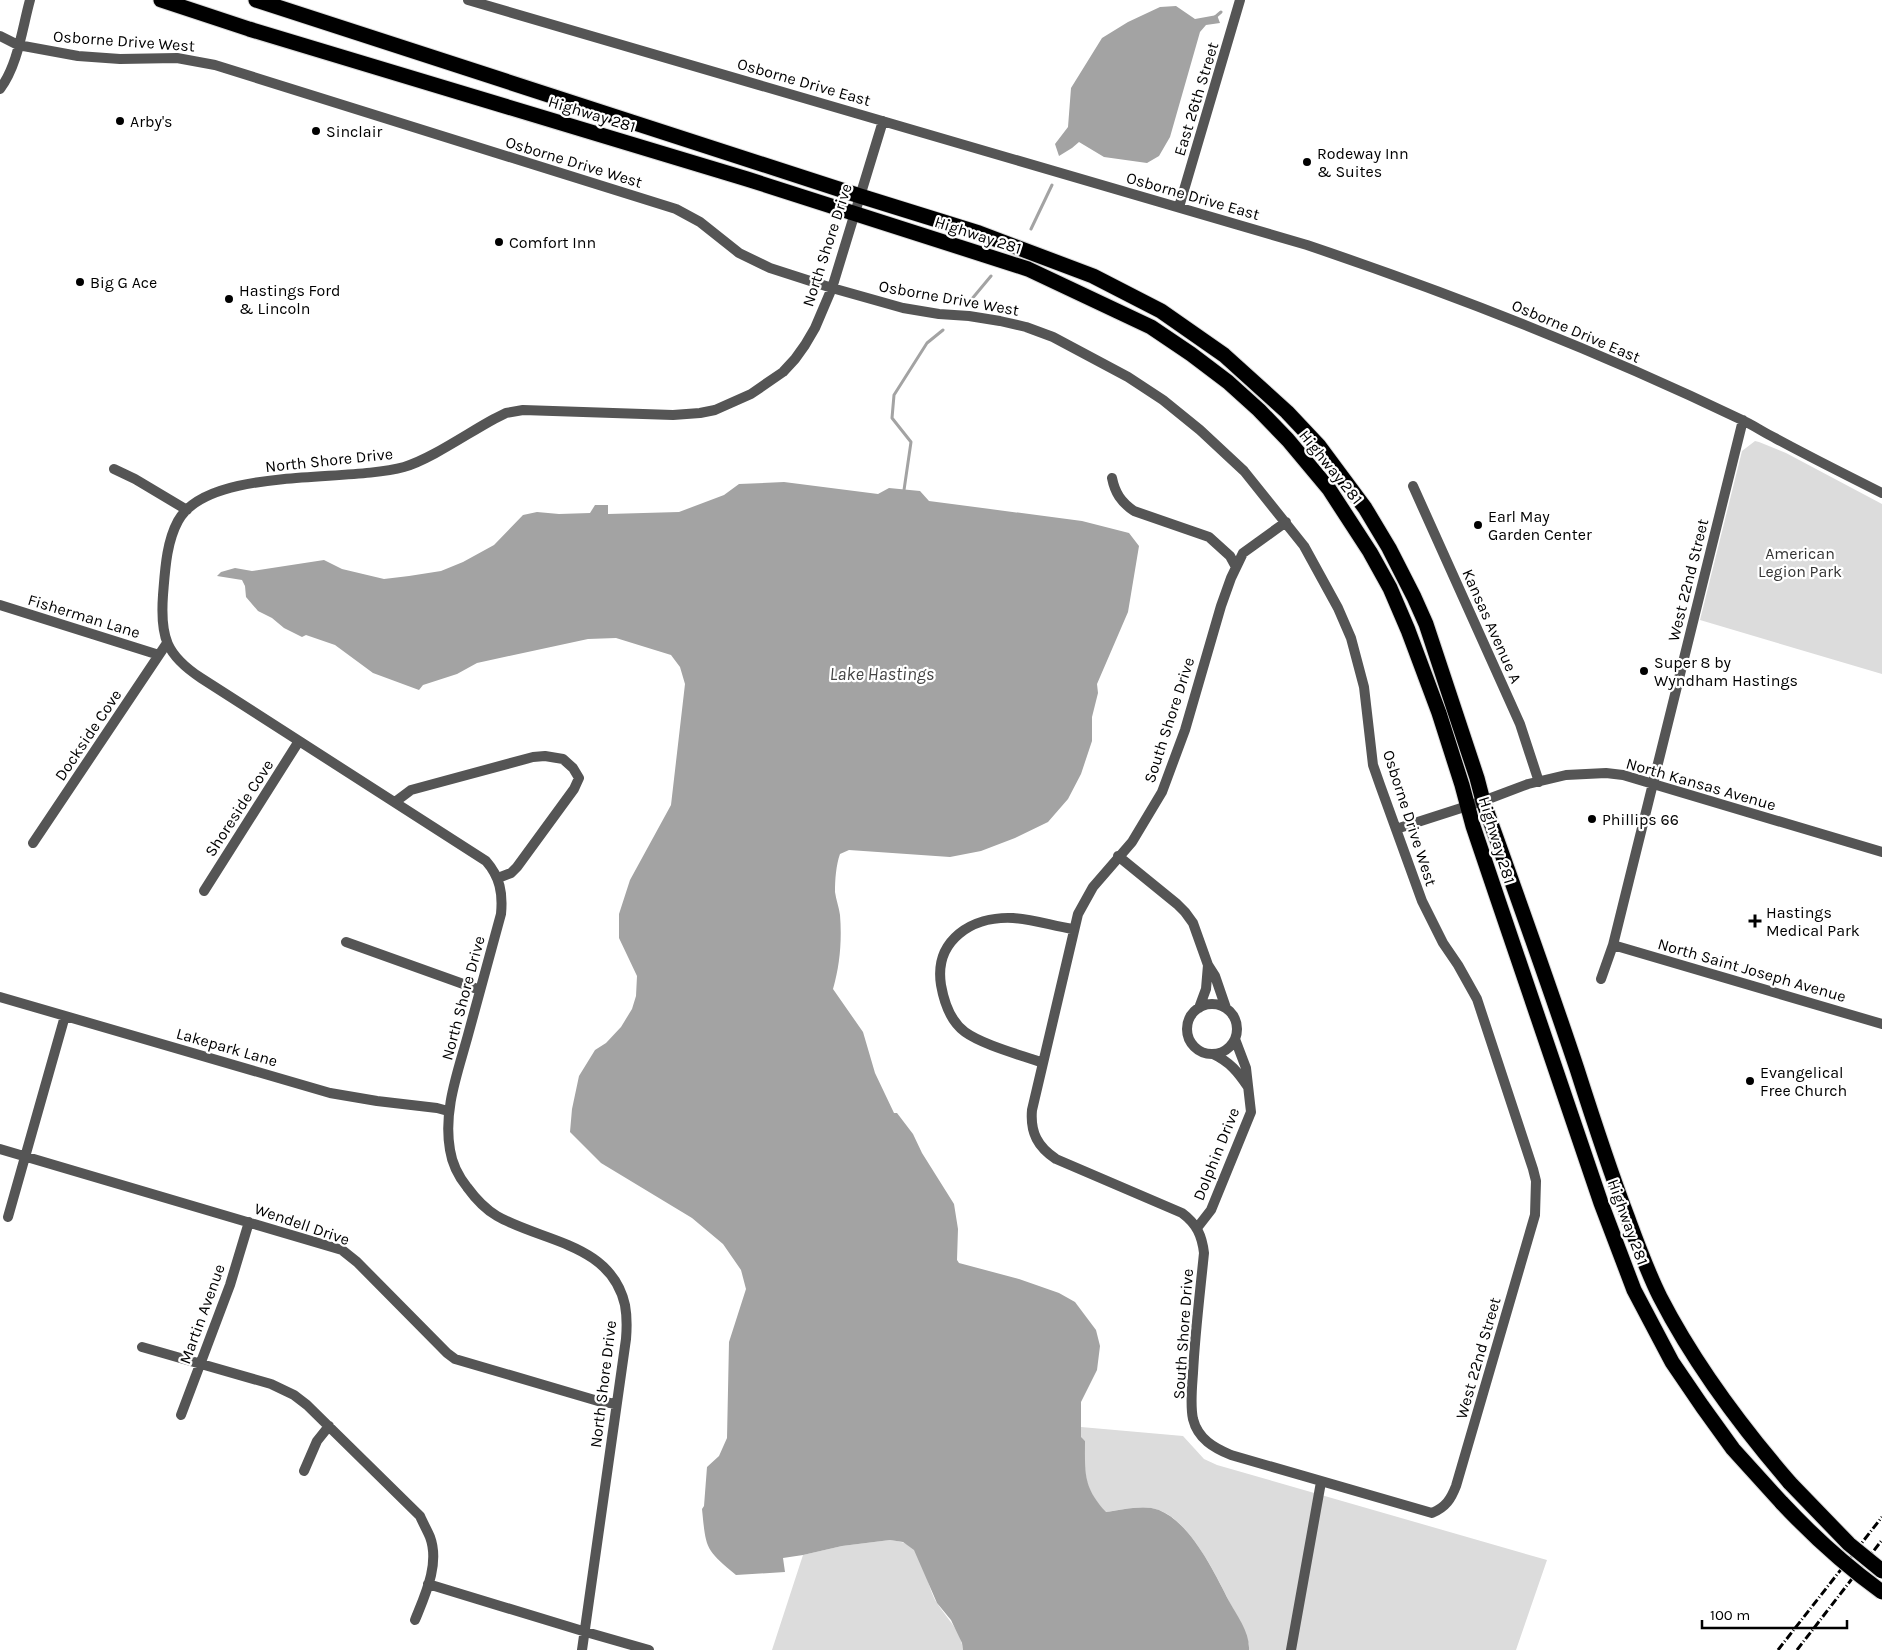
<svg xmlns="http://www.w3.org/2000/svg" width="1882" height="1650" viewBox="0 0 1882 1650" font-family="Karla,sans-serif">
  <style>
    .green { fill: #dcdcdc }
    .water { fill: #a3a3a3 }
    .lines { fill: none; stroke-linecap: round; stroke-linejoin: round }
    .stream { stroke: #a3a3a3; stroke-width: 3 }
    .highway-casing { stroke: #dbdbdb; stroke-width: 17 }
    .minor { stroke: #555; stroke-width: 10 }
    .highway { stroke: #000; stroke-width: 15 }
    .rail { stroke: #000; stroke-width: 3; stroke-dasharray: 8 2.5 1 2.5; stroke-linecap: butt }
    .highway-bridge-casing { stroke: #dbdbdb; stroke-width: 17; stroke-linecap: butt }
    .highway-bridge { stroke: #000; stroke-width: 15 }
    .poi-dot { fill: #000; stroke: #fff; stroke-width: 2 }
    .labels { text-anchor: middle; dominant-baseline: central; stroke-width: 4.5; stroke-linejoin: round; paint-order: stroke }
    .street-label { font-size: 16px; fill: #000; stroke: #fff }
    .poi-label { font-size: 16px; fill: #000; stroke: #fff; text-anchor: start }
    .park-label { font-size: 16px; fill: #333; stroke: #fff }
    .water-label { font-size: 18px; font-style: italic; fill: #444; stroke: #fff }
  </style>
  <rect width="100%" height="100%" fill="#fff"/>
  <path class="green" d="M 1755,441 L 1759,442 L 1786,453 L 1882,504 L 1882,674 L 1700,620 L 1742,451 Z
    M 1081,1427 L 1183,1436 L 1204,1459 L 1217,1465 L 1547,1560 L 1516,1650 L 1249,1650 L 1249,1644 C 1232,1608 1198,1524 1159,1510 C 1143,1504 1121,1510 1105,1512 C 1082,1485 1085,1474 1085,1441 L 1081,1438 Z
    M 890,1540 C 899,1541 909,1543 915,1550 C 925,1563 928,1589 937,1603 C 947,1619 961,1630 963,1650 L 772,1650 L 803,1555 L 842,1546 Z"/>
  <path class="water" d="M 1176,6 L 1195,19 L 1217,15 L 1220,23 L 1206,25 L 1200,32 L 1170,137 L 1159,156 L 1147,163 L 1104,157 L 1079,142 L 1072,148 L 1059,156 L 1055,144 L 1068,127 L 1071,88 L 1102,38 L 1128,22 L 1160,7 Z
    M 784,482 L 878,494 L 889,488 L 920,491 L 929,501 L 1082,521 L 1129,533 L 1139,546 L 1128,612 L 1097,684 L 1098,693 L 1092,717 L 1092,741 L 1081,774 L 1068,799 L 1048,822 L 1015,838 L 981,851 L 950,857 L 849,850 L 840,854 C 836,865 835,880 835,892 C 836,900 839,907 840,915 C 842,940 840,965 833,989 L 863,1032 L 875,1073 L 894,1113 L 897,1113 L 913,1134 L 922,1153 L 954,1204 L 958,1229 L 957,1260 L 959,1263 L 1019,1279 L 1059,1293 L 1075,1302 L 1096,1330 L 1100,1346 L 1097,1370 L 1081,1402 L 1081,1437 L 1085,1441 C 1085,1473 1083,1487 1106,1512 C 1121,1510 1144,1504 1159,1510 C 1191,1523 1214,1572 1229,1601 C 1237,1616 1250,1632 1249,1650 L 963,1650 L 962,1643 L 951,1620 L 937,1603 L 914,1550 L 903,1542 L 890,1540 L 842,1546 L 803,1555 L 783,1558 L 785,1572 L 736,1575 C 705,1549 706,1549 702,1509 L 704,1506 L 707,1467 L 719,1456 L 727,1438 L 729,1342 L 746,1289 L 741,1270 L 723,1244 L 692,1218 L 601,1163 L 570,1132 L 572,1109 L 579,1076 L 595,1050 L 606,1043 L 621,1027 L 632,1009 L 636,996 L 637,976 L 619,938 L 619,914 L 630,880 L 671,805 L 685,684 L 680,667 L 671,655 L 616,638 L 588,639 L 477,663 L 457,674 L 423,685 L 419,690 L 373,673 L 335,645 L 306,635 L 302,637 L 284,628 L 272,618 L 258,611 L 246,597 L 245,586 L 242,580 L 217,576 L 221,572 L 235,568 L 252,571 L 324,560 L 342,569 L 384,579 L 409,576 L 441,571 L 463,562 L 494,545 L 523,515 L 537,512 L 559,514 L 590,513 L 595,505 L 608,505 L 608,514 L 679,512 L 724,495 L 739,484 Z"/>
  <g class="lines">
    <path class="stream" d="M 1214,18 L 1221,12
      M 1031,229 L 1052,185
      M 971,300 L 991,276
      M 904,490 L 911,442 L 892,418 L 894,395 L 927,343 L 943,330"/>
    <defs>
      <path id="highway" d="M 161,0 L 249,29 L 747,179 L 1028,269 L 1151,327 L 1191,354 L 1228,382 L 1259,410 L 1288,440 L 1329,489 L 1370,552 L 1390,588 L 1408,630 L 1439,713 L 1462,785 L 1473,826 L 1496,894 L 1601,1203 L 1634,1290 L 1672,1362 L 1702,1406 L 1733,1449 L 1782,1503
        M 256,0 L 860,196 L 979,233 L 1093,276 L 1161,311 L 1224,355 L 1287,412 L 1319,446 L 1365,508 L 1389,548 L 1414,597 L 1426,624 L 1477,778 L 1483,801 C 1515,890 1547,979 1577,1069 C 1593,1119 1609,1168 1627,1216 C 1637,1243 1647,1271 1660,1297 C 1695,1365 1740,1425 1790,1483"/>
    </defs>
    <use href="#highway" class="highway-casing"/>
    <path class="minor" d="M 468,0 L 1307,245 C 1455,295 1601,352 1742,420 C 1753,425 1763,432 1775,438 C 1810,457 1846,475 1882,493
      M 0,36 L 18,45 L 78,56 L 120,59 L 177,58 L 215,65 L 676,209 L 700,222 L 739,253 L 770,268 L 832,288 L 903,308 L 939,314 L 969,316 L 1000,321 L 1026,327 L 1053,337 L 1128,377 L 1163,400 L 1200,430 L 1244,471 L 1304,546 L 1338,608 L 1351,638 L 1364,687 L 1373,765 L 1380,785 L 1422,901 L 1443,943 L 1458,965 L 1477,999 L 1533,1169 L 1536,1181 L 1535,1215 L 1456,1486 C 1451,1499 1446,1507 1432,1513 L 1231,1455 C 1214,1448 1198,1439 1193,1419 C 1190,1405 1192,1387 1193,1373 C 1195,1333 1200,1293 1204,1253 C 1202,1236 1197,1224 1182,1213 L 1056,1159 C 1038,1147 1030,1133 1032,1110 L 1078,914 L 1093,887 L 1132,842 L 1162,792 L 1185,730 L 1221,606 L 1231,578 L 1243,553 L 1286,522
      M 0,89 C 18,65 22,29 30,0
      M 1179,207 L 1240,0
      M 114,469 L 135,479 L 187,510
      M 1112,478 C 1115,493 1121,502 1134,511 L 1209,537 L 1230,556 L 1236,567
      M 1413,486 L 1520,724 L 1539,782
      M 0,605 L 159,655
      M 395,802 L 411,790 L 533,757 L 545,756 L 563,759 L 573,768 L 579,778 L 574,789 L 517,867 L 511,873 L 498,878
      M 1396,829 L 1483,801 L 1528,784 L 1566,775 L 1606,773 L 1623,775 L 1882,852
      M 33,843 L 167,643
      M 1118,856 L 1177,904 L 1185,912 L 1193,923 L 1208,965 L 1215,976 L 1226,1008
      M 204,891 L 299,741
      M 346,942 L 480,990
      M 1613,945 L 1882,1024
      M 1601,979 L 1613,945 L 1743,420
      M 0,997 L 330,1093 L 377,1101 L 437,1108 L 448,1111
      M1187 1029a25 25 0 1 1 50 0a25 25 0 1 1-50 0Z
      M 1199,1008 L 1206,989 L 1208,965
      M 1213,1054 C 1230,1062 1238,1072 1248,1087
      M 1043,1063 C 1021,1055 983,1045 965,1032 C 950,1021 944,1002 941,985 C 934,940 972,916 1013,918 C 1033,919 1053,926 1073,929
      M 0,1149 L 342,1250 L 357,1262 L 447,1353 L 455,1359 L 598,1401 L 616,1404
      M 8,1217 L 65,1016
      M 1197,1228 L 1211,1210 L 1251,1112 L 1246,1068 L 1235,1039
      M 142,1347 L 271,1384 L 294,1395 L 307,1405 L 420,1516 C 423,1523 427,1530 430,1537 C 440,1564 425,1595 415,1620
      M 181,1415 L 230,1285 L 249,1222
      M 304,1471 L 317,1441 L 329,1426
      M 428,1584 L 586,1632 L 649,1650
      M 582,1650 L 626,1339 C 627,1327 627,1316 625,1305 C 611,1243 542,1242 497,1216 C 485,1209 475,1198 467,1187 C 459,1177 452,1163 450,1150 C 443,1110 458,1072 468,1035 C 479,994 490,954 501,914 C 503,893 500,877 486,861 L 201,678 C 166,655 160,637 163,595 C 165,572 166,543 178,521 C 208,466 347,483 404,467 C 431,459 468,433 494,419 L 506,413 L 523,410 L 673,415 L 700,413 L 715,410 L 751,394 L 783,372 L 795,359 L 805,345 L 815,328 L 832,288 L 883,121
      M 1291,1650 L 1321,1482"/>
    <use href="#highway" class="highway"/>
    <path class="rail" d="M 1778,1650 L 1882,1517
      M 1797,1650 L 1882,1540"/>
    <defs>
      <path id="highway-bridge" d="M 1790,1483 L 1849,1544 L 1882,1571
        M 1782,1503 C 1813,1536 1846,1566 1882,1592"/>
    </defs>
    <use href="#highway-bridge" class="highway-bridge-casing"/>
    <use href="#highway-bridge" class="highway-bridge"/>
  </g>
  <g class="poi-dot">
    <circle cx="120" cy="121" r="5"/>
    <circle cx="316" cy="131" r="5"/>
    <circle cx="1307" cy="162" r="5"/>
    <circle cx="499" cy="242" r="5"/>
    <circle cx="80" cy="282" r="5"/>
    <circle cx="229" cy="299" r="5"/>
    <circle cx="1478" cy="525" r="5"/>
    <circle cx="1644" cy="671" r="5"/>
    <circle cx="1592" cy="819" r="5"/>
    <path d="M1752.5 913.5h5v5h5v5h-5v5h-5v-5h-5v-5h5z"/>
    <circle cx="1750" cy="1081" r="5"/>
  </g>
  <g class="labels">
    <g class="street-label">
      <text transform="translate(124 41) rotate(4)">Osborne Drive West</text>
      <text transform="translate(804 82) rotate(16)">Osborne Drive East</text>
      <text transform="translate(1196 99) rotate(-73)">East 26th Street</text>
      <text transform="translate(592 114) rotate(17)">Highway 281</text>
      <text transform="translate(574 162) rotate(17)">Osborne Drive West</text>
      <text transform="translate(1193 196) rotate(16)">Osborne Drive East</text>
      <text transform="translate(978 235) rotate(18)">Highway 281</text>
      <text transform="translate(827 245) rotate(-72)">North Shore Drive</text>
      <text transform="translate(949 298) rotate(10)">Osborne Drive West</text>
      <text transform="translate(1576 331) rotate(23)">Osborne Drive East</text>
      <text transform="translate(329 460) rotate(-6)">North Shore Drive</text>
      <text transform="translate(1331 467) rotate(51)">Highway 281</text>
      <text transform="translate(1688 580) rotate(-76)">West 22nd Street</text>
      <text transform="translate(84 616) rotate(17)">Fisherman Lane</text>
      <text transform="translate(1492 626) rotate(66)">Kansas Avenue A</text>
      <text transform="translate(1169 720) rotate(-72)">South Shore Drive</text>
      <text transform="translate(88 735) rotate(-56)">Dockside Cove</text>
      <text transform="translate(1701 784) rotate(16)">North Kansas Avenue</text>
      <text transform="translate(239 808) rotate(-57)">Shoreside Cove</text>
      <text transform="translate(1410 818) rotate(72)">Osborne Drive West</text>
      <text transform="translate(1497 840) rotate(73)">Highway 281</text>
      <text transform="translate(1752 970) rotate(16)">North Saint Joseph Avenue</text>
      <text transform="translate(463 998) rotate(-75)">North Shore Drive</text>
      <text transform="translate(227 1047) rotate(16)">Lakepark Lane</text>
      <text transform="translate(1216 1154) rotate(-68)">Dolphin Drive</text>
      <text transform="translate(1628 1222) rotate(70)">Highway 281</text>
      <text transform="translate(302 1224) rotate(19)">Wendell Drive</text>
      <text transform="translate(202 1314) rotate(-70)">Martin Avenue</text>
      <text transform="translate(1183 1334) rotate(-86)">South Shore Drive</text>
      <text transform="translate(1478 1358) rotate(-74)">West 22nd Street</text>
      <text transform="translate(603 1384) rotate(-83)">North Shore Drive</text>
    </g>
    <g class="poi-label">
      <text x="130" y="121">Arby's</text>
      <text x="326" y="131">Sinclair</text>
      <text x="1317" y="153">Rodeway Inn<tspan x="1317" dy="18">&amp; Suites</tspan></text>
      <text x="509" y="242">Comfort Inn</text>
      <text x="90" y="282">Big G Ace</text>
      <text x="239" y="290">Hastings Ford<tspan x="239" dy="18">&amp; Lincoln</tspan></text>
      <text x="1488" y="516">Earl May<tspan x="1488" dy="18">Garden Center</tspan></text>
      <text x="1654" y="662">Super 8 by<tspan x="1654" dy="18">Wyndham Hastings</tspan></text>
      <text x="1602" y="819">Phillips 66</text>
      <text x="1766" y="912">Hastings<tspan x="1766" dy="18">Medical Park</tspan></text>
      <text x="1760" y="1072">Evangelical<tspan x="1760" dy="18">Free Church</tspan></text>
    </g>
    <g class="park-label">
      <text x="1800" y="553">American<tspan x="1800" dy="18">Legion Park</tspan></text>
    </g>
    <g class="water-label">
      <text x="882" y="674">Lake Hastings</text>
    </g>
  </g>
  <path d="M1702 1620v8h145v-8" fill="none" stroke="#000000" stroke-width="2.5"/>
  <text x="1710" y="1620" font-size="15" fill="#000000" stroke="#ffffff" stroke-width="4" paint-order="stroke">100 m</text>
</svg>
